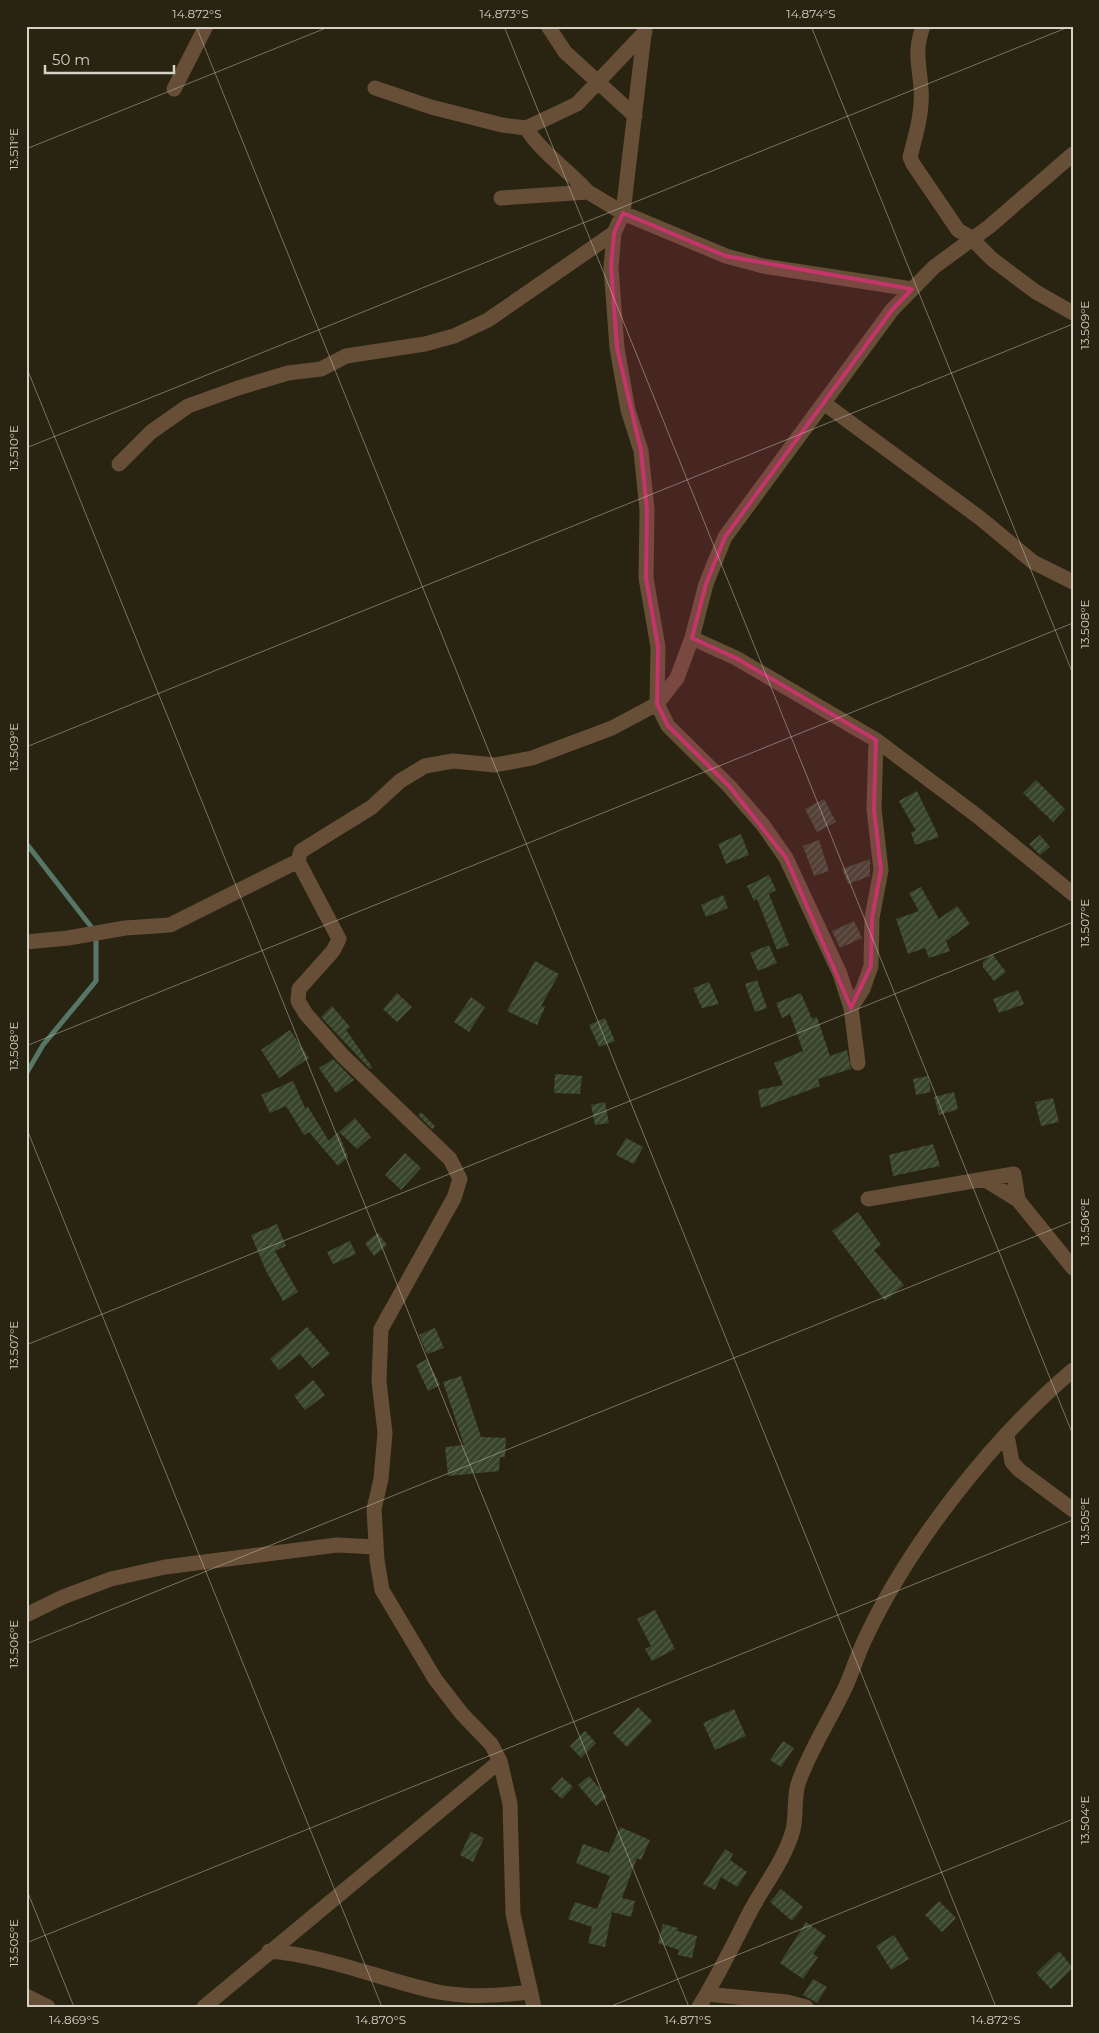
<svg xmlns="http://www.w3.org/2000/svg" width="1099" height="2033" viewBox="0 0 1099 2033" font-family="Montserrat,sans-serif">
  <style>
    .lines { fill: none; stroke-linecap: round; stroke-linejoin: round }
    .stream { stroke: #567767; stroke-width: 5 }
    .building { fill: url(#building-hatch) }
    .minor { stroke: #664e37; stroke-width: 15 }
    .marked { fill: #c5346b; fill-opacity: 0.2; stroke: #c5346b; stroke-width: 4; stroke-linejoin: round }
    .ticks { fill: none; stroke: #d4d1c5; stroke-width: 1; stroke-opacity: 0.45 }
    .neatline { fill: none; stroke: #d4d1c5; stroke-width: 2 }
    .ticks-label { font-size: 12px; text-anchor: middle; fill: #d4d1c5 }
  </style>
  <defs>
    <pattern id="building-hatch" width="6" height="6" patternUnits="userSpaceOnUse" patternTransform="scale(1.25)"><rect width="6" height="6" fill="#38452b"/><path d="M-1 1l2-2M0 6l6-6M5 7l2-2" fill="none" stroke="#545f48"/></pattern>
  </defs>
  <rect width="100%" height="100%" fill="#292411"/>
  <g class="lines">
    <path class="stream" d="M 26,843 L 96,933 L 96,981 L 43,1045 L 26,1074"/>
  </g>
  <path class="building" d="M 1036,780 L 1065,809 L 1053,822 L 1023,793 Z
    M 917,791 L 939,837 L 915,845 L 911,832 L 916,831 L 899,801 Z
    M 824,799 L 836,822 L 817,832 L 805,809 Z
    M 741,834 L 749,855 L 726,864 L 718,844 Z
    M 1040,835 L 1050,847 L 1040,855 L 1029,844 Z
    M 819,840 L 829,871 L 814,876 L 803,846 Z
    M 870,859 L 870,876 L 848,884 L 842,869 Z
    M 769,875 L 776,890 L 769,894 L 789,945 L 777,950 L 757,899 L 754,901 L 747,886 Z
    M 921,887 L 939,919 L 957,906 L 970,924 L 946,941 L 950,951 L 929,958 L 925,948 L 908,954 L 896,919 L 919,911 L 909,893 Z
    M 723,895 L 728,908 L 706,917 L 701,905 Z
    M 854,921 L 862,938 L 840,948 L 832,931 Z
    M 769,945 L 777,963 L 758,971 L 750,953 Z
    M 992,954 L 1006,972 L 994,981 L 983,967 L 983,962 Z
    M 535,961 L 559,974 L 541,1006 L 545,1007 L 537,1025 L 507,1011 Z
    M 757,980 L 767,1008 L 755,1012 L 745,984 Z
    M 709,982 L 719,1004 L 702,1008 L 693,988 Z
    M 1018,990 L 1024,1004 L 999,1013 L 993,999 Z
    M 397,993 L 412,1007 L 397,1022 L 383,1009 Z
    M 801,993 L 812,1019 L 817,1017 L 830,1056 L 847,1050 L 851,1069 L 818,1079 L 820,1086 L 761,1108 L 758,1090 L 783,1085 L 774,1063 L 803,1051 L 790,1014 L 782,1018 L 776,1003 Z
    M 471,997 L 485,1007 L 469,1032 L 454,1022 Z
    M 332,1006 L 350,1027 L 346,1030 L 372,1067 L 370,1069 L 321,1017 Z
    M 605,1018 L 615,1041 L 599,1047 L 589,1025 Z
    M 290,1030 L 309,1058 L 279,1078 L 261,1050 Z
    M 333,1059 L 354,1080 L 336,1093 L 319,1068 Z
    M 555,1074 L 582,1076 L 580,1094 L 554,1093 Z
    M 928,1076 L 931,1092 L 916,1095 L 913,1079 Z
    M 293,1081 L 305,1108 L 308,1107 L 329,1141 L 338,1132 L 348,1157 L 338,1166 L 309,1132 L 304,1135 L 286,1106 L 270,1113 L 261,1095 Z
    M 954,1092 L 958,1109 L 939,1115 L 934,1097 Z
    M 1053,1098 L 1059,1122 L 1041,1126 L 1035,1102 Z
    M 605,1102 L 609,1123 L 595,1125 L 591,1105 Z
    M 421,1112 L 435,1126 L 432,1129 L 418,1115 Z
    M 355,1118 L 371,1137 L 357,1149 L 339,1132 Z
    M 626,1138 L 643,1147 L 634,1164 L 616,1155 Z
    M 933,1144 L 940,1166 L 893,1176 L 889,1155 Z
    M 405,1153 L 421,1168 L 401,1190 L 385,1175 Z
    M 858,1212 L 881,1245 L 874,1250 L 904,1285 L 885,1301 L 832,1231 Z
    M 277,1224 L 286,1246 L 275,1251 L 298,1292 L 283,1301 L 266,1271 L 251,1235 Z
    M 378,1233 L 387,1245 L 374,1256 L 365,1243 Z
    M 350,1241 L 356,1254 L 333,1264 L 327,1252 Z
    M 307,1327 L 330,1354 L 312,1368 L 300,1354 L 279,1370 L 270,1359 Z
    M 435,1328 L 444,1348 L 427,1354 L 419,1335 Z
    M 427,1359 L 440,1385 L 428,1391 L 416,1365 Z
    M 461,1376 L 481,1437 L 506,1438 L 505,1457 L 500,1457 L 499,1471 L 448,1476 L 445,1447 L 464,1445 L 443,1382 Z
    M 313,1380 L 325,1395 L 305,1410 L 294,1396 Z
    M 655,1610 L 675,1649 L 652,1661 L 645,1649 L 651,1646 L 637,1619 Z
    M 638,1707 L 652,1721 L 627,1747 L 613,1733 Z
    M 734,1709 L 746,1736 L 715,1750 L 703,1723 Z
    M 585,1731 L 596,1743 L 581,1758 L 570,1746 Z
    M 783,1741 L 794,1748 L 781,1767 L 770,1760 Z
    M 589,1776 L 607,1797 L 596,1806 L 578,1785 Z
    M 562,1777 L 573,1787 L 562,1799 L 551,1789 Z
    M 620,1827 L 650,1840 L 641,1860 L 637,1858 L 622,1898 L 635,1901 L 631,1917 L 612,1912 L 605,1947 L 588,1943 L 592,1927 L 568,1919 L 575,1902 L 597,1909 L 610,1876 L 576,1863 L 583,1844 L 609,1853 Z
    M 471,1832 L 484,1838 L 473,1862 L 460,1855 Z
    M 725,1849 L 733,1854 L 730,1860 L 747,1872 L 737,1887 L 721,1877 L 715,1890 L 703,1884 Z
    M 781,1889 L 803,1907 L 792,1921 L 770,1902 Z
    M 939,1901 L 956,1918 L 942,1932 L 925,1915 Z
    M 806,1922 L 826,1936 L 813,1954 L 818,1957 L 803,1979 L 780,1963 Z
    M 663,1924 L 678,1928 L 677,1931 L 697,1936 L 692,1958 L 678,1955 L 679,1950 L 658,1943 Z
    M 894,1935 L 909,1959 L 891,1970 L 876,1946 Z
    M 1059,1951 L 1073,1968 L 1051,1989 L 1036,1973 Z
    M 813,1979 L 827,1987 L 817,2003 L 803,1995 Z"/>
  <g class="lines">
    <path class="minor" d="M 548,26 L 565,52 L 635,116
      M 645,26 L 623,213 L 614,233 L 611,267 L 617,348 L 628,410 L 641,451 L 647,510 L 646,578 L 658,647 L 657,704 L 668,726 L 729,786 L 763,825 L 786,858 L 840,974 L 851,1008 L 858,1063
      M 923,26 C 914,53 919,61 921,88 C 923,110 916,135 910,157 L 913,164 L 958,230 L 971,238 L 992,259 L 1036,292 L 1073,313
      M 375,88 L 431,107 L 502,125 L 526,128 L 577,104 L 645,32
      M 174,89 L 206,26
      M 526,128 C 542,153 568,170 588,192
      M 501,198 L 588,192 L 623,213 L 726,256 L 763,266 L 912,289
      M 825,404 L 980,518 L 1033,562 L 1073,582
      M 119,464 L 151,432 L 188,406 L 238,388 L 288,373 L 321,369 L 346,356 L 425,344 L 454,336 L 488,320 L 614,233
      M 692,638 L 736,658 L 876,740 L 976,815 L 1073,894
      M 26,942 L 68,938 L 125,928 L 170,925 L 298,861
      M 851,1008 L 863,989 L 871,966 L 872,918 L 881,870 L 874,809 L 876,740
      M 984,1179 L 1018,1200 L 1073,1268
      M 868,1199 L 1014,1174 L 1018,1200
      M 1007,1435 L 1012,1462 L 1019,1470 L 1073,1510
      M 26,1615 L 63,1597 L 111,1579 L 165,1567 L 337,1545 L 376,1547
      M 269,1951 C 327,1956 377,1978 433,1991 C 465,1998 497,1996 529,1992
      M 707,1994 L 787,2002 L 806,2007
      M 26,1996 L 48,2007
      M 204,2007 L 500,1761
      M 534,2007 L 513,1914 L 510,1804 L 500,1761 L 491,1744 L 462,1714 L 435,1679 L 382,1590 L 377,1560 L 374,1509 L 381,1479 L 385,1433 L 379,1381 L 381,1329 L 454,1198 L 460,1179 L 450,1159 L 343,1056 L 306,1014 L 298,1001 L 299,989 L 333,951 L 339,939 L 298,861 L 301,851 L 372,807 L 400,781 L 425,766 L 453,761 L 495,765 L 532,758 L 612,728 L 657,704 L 677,678 L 692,638 L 706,584 L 725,537 L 892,310 L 934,267 L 990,226 L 1073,154
      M 699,2007 C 719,1974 734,1943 751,1910 C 765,1884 785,1859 793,1830 C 797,1814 793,1796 799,1781 C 811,1748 831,1718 846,1686 C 853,1670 858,1653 866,1637 C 910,1543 994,1437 1073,1370"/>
  </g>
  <path class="marked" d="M 623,213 L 726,256 L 912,289 L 892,310 L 725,537 L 706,584 L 692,638 L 736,658 L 876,740 L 874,809 L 881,870 L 872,918 L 871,966 L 851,1008 L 786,858 L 729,786 L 668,726 L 657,704 L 658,647 L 646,578 L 647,510 L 641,451 L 617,348 L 611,267 L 614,233 Z"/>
  <path class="ticks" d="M 196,26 L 996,2007M 504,26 L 1073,1435M 811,26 L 1073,674M 26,149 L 331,26M 26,366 L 689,2007M 26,448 L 1071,26M 26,747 L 1073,324M 26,1046 L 1073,623M 26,1127 L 382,2007M 26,1345 L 1073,922M 26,1644 L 1073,1221M 26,1888 L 74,2007M 26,1943 L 1073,1520M 609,2007 L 1073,1819"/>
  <rect width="1099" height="2033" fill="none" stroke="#292411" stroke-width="55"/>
  <path d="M45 65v8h129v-8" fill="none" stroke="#d4d1c5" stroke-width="2.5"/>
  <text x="52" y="65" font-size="15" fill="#d4d1c5" stroke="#292411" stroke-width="4" paint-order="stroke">50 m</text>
  <rect x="28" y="28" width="1044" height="1978" class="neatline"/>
  <g class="ticks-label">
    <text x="197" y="18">14.872°S</text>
    <text x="504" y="18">14.873°S</text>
    <text x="811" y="18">14.874°S</text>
    <text transform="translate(14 149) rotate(-90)" y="4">13.511°E</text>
    <text transform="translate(1085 325) rotate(-90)" y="4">13.509°E</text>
    <text transform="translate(14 448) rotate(-90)" y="4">13.510°E</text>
    <text transform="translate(1085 624) rotate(-90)" y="4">13.508°E</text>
    <text transform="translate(14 747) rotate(-90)" y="4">13.509°E</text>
    <text transform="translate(1085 923) rotate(-90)" y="4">13.507°E</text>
    <text transform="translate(14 1046) rotate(-90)" y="4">13.508°E</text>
    <text transform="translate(1085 1222) rotate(-90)" y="4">13.506°E</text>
    <text transform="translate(14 1345) rotate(-90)" y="4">13.507°E</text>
    <text transform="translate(1085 1521) rotate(-90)" y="4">13.505°E</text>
    <text transform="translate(14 1644) rotate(-90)" y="4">13.506°E</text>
    <text transform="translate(1085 1820) rotate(-90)" y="4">13.504°E</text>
    <text transform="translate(14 1943) rotate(-90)" y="4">13.505°E</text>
    <text x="74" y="2024">14.869°S</text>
    <text x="381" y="2024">14.870°S</text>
    <text x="688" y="2024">14.871°S</text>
    <text x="996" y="2024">14.872°S</text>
  </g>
</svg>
